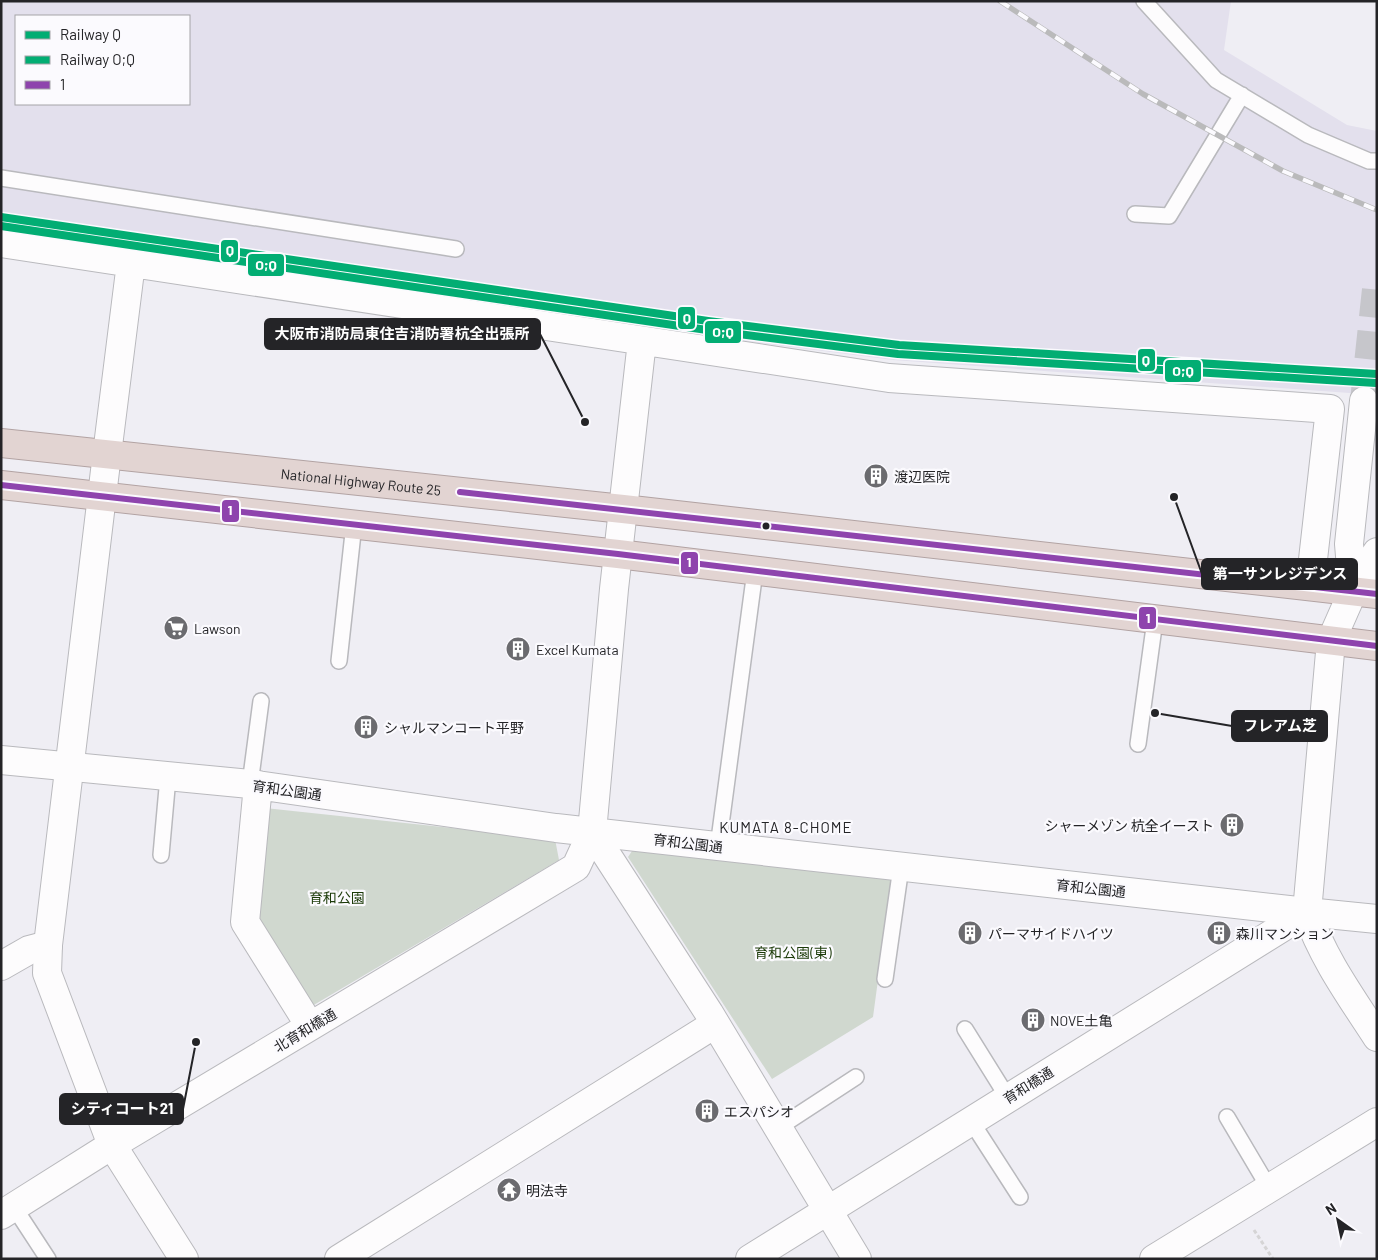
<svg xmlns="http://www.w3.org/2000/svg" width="1378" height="1260" viewBox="0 0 1378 1260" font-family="Barlow,'Noto Sans JP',sans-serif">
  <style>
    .built { fill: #e3e0ed; fill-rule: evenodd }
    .green { fill: #d0d8cf }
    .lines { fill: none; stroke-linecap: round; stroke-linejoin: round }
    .street-tunnel { stroke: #c6c6cb; stroke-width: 28; stroke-dasharray: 28 14; stroke-linecap: butt }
    .lane-casing { stroke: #b9b9bd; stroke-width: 18 }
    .street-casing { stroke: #b9b9bd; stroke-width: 30 }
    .secondary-casing { stroke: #b9b9bd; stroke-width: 30 }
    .highway-casing { stroke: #b2a3a3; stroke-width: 30 }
    .path { stroke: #d5d4d5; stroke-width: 3; stroke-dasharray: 4 2.5; stroke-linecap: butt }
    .lane { stroke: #fdfcfd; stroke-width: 15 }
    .street { stroke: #fdfcfd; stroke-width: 28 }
    .secondary { stroke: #fdfcfd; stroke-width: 28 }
    .highway { stroke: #e2d4d2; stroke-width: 28 }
    .rail-casing { stroke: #bababb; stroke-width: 5.5 }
    .rail { stroke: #fbfafe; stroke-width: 4; stroke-dasharray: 11; stroke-linecap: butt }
    .bus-1-casing { stroke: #fbfafe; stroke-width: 10 }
    .bus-1 { stroke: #8e44ad; stroke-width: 6 }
    .rail-1-casing { stroke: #fbfafe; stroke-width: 11 }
    .rail-2-casing { stroke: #fbfafe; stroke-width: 11 }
    .rail-1 { stroke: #02ad73; stroke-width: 8 }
    .rail-2 { stroke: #02ad73; stroke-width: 8 }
    .bus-dot { fill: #242427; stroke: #fbfafe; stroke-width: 2 }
    .labels { text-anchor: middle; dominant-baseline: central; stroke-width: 4.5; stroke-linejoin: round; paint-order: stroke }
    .poi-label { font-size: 14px; fill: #242427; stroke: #fbfafe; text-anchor: start }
    .street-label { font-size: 14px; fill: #242427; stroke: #fbfafe }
    .park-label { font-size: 14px; fill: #1b3a08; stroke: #fbfafe }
    .neighbourhood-label { font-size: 15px; letter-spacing: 1px; fill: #242427; stroke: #fbfafe }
    .leader { fill: none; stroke: #242427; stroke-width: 2 }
    .callout-dot { fill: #242427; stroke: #fbfafe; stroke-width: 2 }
    .callout { fill: #242427; stroke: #242427; stroke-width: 2 }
    .callout-label { font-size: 15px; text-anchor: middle; font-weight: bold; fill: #fff }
    .line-badge { stroke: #fbfafe; stroke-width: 2 }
    .badge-label { font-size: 14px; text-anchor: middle; font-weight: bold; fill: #fff }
  </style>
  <rect width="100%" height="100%" fill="#efeef4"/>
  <path class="built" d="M 1,1 L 1231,1 L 1224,50 L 1347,125 L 1377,131 L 1377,395 L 893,360 L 628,326 L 1,232 ZM 16,16 L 189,16 L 189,104 L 16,104 Z"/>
  <path class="green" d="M 265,808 L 555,839 L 559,860 L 307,1009 L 253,921 Z
    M 636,845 L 892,876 L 873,1017 L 772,1079 L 628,857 Z"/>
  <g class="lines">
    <path class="street-tunnel" d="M 1364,401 L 1377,280"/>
    <defs>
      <path id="lane" d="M 1144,1 L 1216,80 L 1308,135 L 1369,161 L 1377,161
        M 1,178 L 456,249
        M 1135,214 L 1169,216 L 1242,95
        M 339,661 L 354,524
        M 1138,744 L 1155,620
        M 250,784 L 261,701
        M 718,847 L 755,571
        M 161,855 L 168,777
        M 885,979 L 901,867
        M 965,1029 L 1008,1098
        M 1227,1117 L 1269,1188
        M 971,1121 L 1020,1197
        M 778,1128 L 856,1077
        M 14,1207 L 48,1259"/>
      <path id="street" d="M 1,243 L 889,378 L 1330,409 L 1310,586
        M 107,454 L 131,263
        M 1353,591 L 1349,544 L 1364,401
        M 1353,591 L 1377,552
        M 1,760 L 250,784 L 556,828 L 1307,912
        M 258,785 L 245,922 L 310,1026
        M 1,966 L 29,950 L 48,945
        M 1,1215 L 112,1145 L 576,867 L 592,832 L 614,589 L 642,341
        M 339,1259 L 715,1024
        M 1154,1259 L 1377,1122"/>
      <path id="secondary" d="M 107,454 L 48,945 L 47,973 L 112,1145 L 184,1259
        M 1353,591 L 1331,641 L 1307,912 C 1322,957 1351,997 1377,1037
        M 592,832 L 709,1013 L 857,1259
        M 1307,912 L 1377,919
        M 750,1259 L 1307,912"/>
      <g id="highway">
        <path id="s1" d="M 1,443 L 623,509 L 1377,594"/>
        <path d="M 1,485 L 618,554 L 1377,646"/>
      </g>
    </defs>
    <use href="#lane" class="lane-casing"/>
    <use href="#street" class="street-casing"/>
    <use href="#secondary" class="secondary-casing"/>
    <use href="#highway" class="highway-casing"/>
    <path class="path" d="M 1254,1230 L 1273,1259"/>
    <use href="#lane" class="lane"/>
    <use href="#street" class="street"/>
    <use href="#secondary" class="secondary"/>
    <use href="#highway" class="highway"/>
    <defs>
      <path id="rail" d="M 1000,1 L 1143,94 L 1283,171 L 1377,210"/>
    </defs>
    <use href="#rail" class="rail-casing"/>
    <use href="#rail" class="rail"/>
    <defs>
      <path id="bus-1" d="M 1,485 L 618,554 L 1377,646
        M 460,492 L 1377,594"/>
    </defs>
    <use href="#bus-1" class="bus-1-casing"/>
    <use href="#bus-1" class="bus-1"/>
    <defs>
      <path id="rail-1" d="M 1,217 L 708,321 L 899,345 L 1377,374"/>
      <path id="rail-2" d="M 1,226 L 707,330 L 898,354 L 1376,383"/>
    </defs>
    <use href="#rail-1" class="rail-1-casing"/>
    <use href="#rail-2" class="rail-2-casing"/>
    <use href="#rail-1" class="rail-1"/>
    <use href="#rail-2" class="rail-2"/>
  </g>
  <defs>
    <symbol id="building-disc" viewBox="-11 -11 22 22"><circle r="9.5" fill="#6b6b6f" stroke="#fbfafe"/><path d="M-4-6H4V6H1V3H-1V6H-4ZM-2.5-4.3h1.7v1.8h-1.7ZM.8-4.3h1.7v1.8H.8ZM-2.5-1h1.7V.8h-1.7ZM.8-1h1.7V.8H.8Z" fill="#fff"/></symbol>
    <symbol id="supermarket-disc" viewBox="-11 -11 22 22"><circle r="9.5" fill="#6b6b6f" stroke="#fbfafe"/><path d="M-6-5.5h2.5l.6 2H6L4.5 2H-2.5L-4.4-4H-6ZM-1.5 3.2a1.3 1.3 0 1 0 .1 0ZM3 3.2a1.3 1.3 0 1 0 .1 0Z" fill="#fff"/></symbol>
    <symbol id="temple-disc" viewBox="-11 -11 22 22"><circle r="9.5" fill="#6b6b6f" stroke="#fbfafe"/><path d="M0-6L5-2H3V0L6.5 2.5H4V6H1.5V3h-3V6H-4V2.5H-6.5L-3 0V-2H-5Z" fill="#fff"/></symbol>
  </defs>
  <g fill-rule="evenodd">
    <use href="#building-disc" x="862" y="462" width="28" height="28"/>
    <use href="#supermarket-disc" x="162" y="614" width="28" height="28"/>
    <use href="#building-disc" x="504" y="635" width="28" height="28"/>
    <use href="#building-disc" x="352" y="713" width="28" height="28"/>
    <use href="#building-disc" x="1218" y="811" width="28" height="28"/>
    <use href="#building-disc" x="956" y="919" width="28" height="28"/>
    <use href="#building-disc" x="1205" y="919" width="28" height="28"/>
    <use href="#building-disc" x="1019" y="1006" width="28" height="28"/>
    <use href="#building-disc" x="693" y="1097" width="28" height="28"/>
    <use href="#temple-disc" x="495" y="1176" width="28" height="28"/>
  </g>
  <circle class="bus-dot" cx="766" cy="526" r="4.5"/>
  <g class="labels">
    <g class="poi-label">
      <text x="894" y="476">渡辺医院</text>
      <text x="194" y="628">Lawson</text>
      <text x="536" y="649">Excel Kumata</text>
      <text x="384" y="727">シャルマンコート平野</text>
      <text x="1214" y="825" text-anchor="end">シャーメゾン 杭全イースト</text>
      <text x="988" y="933">パーマサイドハイツ</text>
      <text x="1236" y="933">森川マンション</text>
      <text x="1050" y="1020">NOVE土亀</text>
      <text x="724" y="1111">エスパシオ</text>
      <text x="526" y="1190">明法寺</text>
    </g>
    <g class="street-label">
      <text stroke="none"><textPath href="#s1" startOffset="362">National Highway Route 25</textPath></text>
      <text transform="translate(287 790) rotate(8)">育和公園通</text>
      <text transform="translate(688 843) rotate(7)">育和公園通</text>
      <text transform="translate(1091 888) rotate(6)">育和公園通</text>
      <text transform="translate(305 1030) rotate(-31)">北育和橋通</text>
      <text transform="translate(1028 1085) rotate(-32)">育和橋通</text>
    </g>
    <g class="park-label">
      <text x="337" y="897">育和公園</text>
      <text x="793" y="952">育和公園(東)</text>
    </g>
    <g class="neighbourhood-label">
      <text x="786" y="827">KUMATA 8-CHOME</text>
    </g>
  </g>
  <path class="leader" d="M585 422L540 334M1174 497L1202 574M1155 713L1232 726M196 1042L183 1109"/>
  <g class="callout-dot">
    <circle cx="585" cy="422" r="5"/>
    <circle cx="1174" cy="497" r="5"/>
    <circle cx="1155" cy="713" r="5"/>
    <circle cx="196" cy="1042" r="5"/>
  </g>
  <g class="callout">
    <rect x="265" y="319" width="275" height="30" rx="5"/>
    <rect x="1202" y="559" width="155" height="30" rx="5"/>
    <rect x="1232" y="711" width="95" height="30" rx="5"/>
    <rect x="60" y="1094" width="123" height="30" rx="5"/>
  </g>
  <g class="callout-label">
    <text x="402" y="339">大阪市消防局東住吉消防署杭全出張所</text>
    <text x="1280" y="579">第一サンレジデンス</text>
    <text x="1280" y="731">フレアム芝</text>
    <text x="122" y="1114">シティコート21</text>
  </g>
  <g class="line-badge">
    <rect x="220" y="239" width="19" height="24" rx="5" fill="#02ad73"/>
    <rect x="247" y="253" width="38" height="24" rx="5" fill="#02ad73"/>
    <rect x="677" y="306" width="19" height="24" rx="5" fill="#02ad73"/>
    <rect x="704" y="320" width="38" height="24" rx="5" fill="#02ad73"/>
    <rect x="1137" y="348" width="19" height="24" rx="5" fill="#02ad73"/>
    <rect x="1164" y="359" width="38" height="24" rx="5" fill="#02ad73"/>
    <rect x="221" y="499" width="19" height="24" rx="5" fill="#8e44ad"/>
    <rect x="680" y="551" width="19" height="24" rx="5" fill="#8e44ad"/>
    <rect x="1138" y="606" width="19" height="24" rx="5" fill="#8e44ad"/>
  </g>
  <g class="badge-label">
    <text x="230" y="255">Q</text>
    <text x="266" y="270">O;Q</text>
    <text x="687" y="323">Q</text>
    <text x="723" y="337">O;Q</text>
    <text x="1146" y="365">Q</text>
    <text x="1183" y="376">O;Q</text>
    <text x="230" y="515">1</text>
    <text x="689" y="567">1</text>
    <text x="1148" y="623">1</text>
  </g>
  <rect width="1378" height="1260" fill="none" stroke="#242427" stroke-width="5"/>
  <rect x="15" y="15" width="175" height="90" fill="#fbfafe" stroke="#a5a4a8"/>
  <rect x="25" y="31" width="25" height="8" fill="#02ad73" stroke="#a5a4a8"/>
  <text x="60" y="40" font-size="15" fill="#242427">Railway Q</text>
  <rect x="25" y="56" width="25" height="8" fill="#02ad73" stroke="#a5a4a8"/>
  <text x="60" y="65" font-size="15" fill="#242427">Railway O;Q</text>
  <rect x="25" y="81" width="25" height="8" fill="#8e44ad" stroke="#a5a4a8"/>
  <text x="60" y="90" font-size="15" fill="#242427">1</text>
  <g transform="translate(1338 1220) rotate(327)" stroke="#fbfafe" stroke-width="4" paint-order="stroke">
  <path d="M0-4L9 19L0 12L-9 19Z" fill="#242427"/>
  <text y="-8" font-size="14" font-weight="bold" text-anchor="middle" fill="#242427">N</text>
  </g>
</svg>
